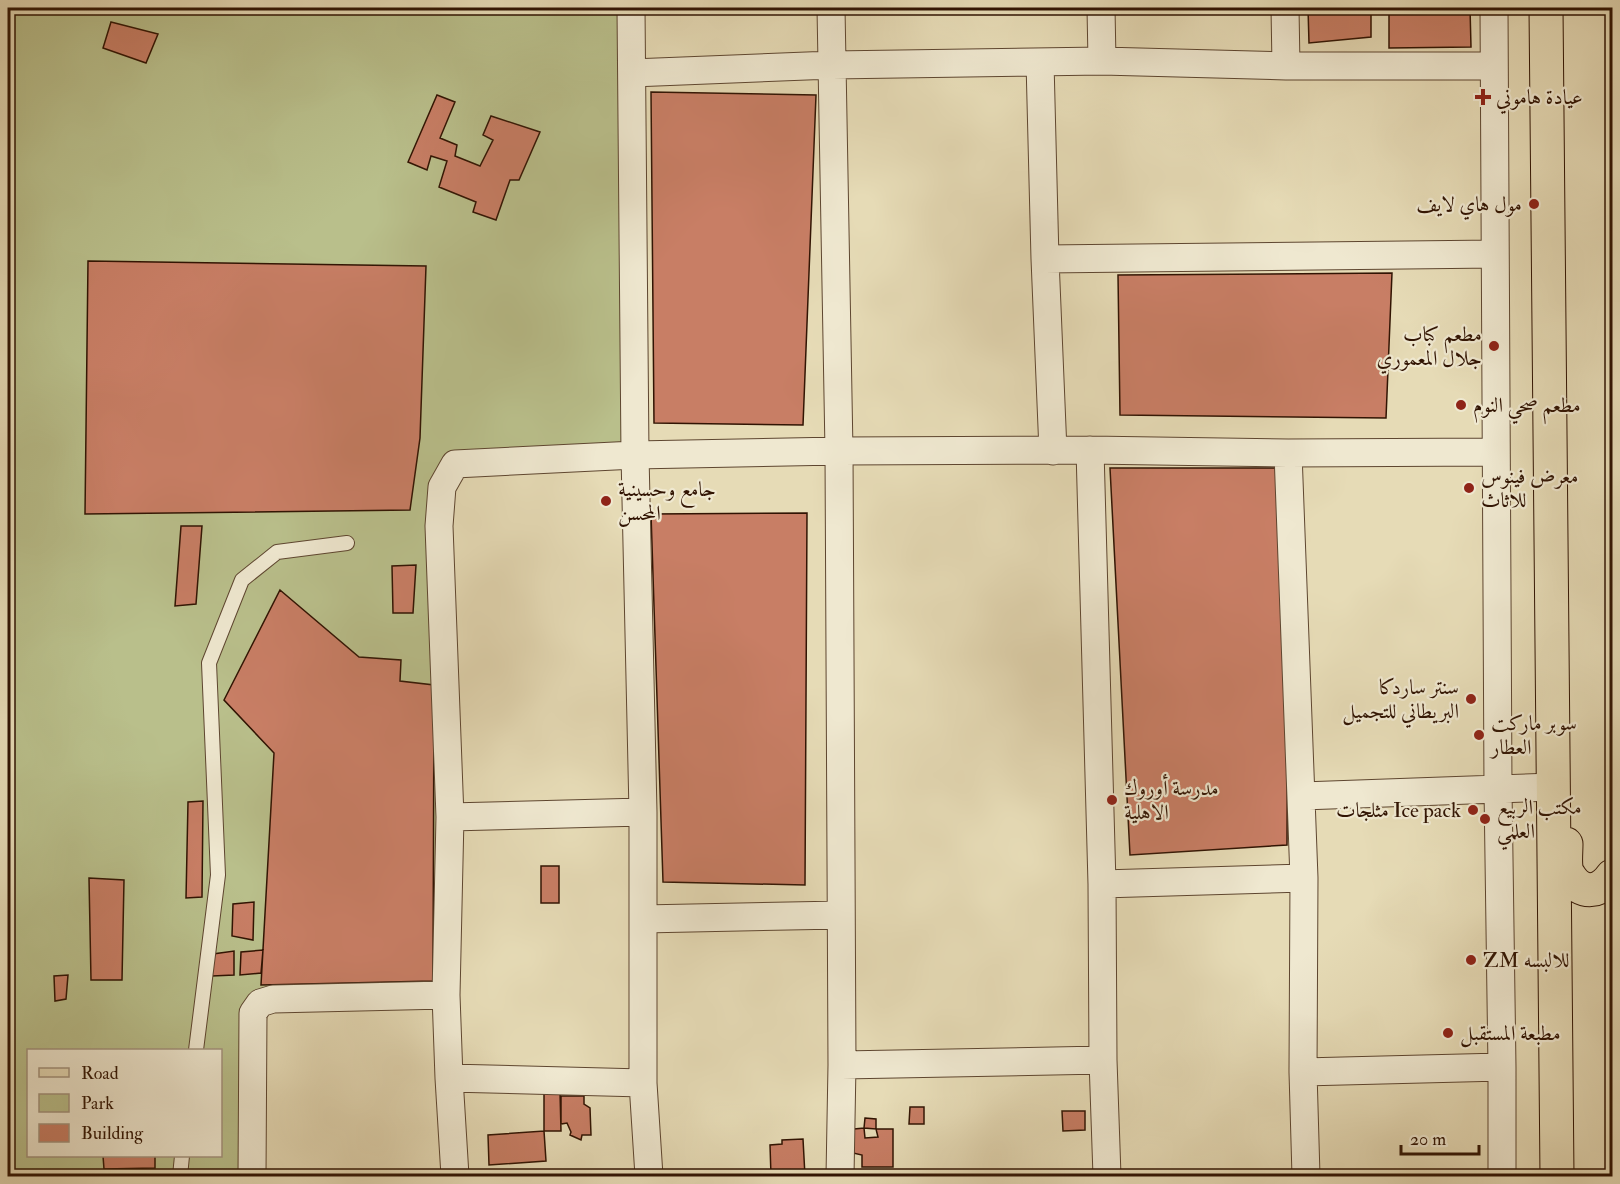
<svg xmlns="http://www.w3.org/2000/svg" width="1620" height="1184" viewBox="0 0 1620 1184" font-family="'IM FELL Double Pica',Amiri,serif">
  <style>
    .green { fill: #b9bf8b; stroke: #756a47; stroke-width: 1.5; fill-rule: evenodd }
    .building { fill: #c87e65; stroke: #311403; stroke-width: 1.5 }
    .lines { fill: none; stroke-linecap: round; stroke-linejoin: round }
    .service-casing { stroke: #5e4630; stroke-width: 16 }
    .minor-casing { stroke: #5e4630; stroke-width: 29 }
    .primary-casing { stroke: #311403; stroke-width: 35 }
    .service { stroke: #efe8d0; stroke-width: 14 }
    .minor { stroke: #efe8d0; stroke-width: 27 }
    .primary { stroke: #e6dbb6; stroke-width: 33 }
    .poi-dot { fill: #8f2418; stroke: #efe8d0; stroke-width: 2 }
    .labels { text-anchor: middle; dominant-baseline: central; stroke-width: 4.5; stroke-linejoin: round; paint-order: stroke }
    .poi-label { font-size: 21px; fill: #311403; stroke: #efe8d0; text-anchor: start }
  </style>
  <rect width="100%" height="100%" fill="#e6dbb6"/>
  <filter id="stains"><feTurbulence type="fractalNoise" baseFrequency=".00333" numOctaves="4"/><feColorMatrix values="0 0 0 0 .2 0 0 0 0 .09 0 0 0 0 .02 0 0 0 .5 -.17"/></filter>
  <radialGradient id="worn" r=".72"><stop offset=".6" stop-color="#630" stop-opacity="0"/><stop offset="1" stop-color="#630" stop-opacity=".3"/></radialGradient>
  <path class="green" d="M 8,8 L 631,8 L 635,455 L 455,464 L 442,487 L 446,995 L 268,1000 L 253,1176 L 14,1176 L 8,1175 ZM 28,1050 L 220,1050 L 220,1156 L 28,1156 Z"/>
  <path class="building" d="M 1308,8 L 1371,8 L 1371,37 L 1309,43 Z
    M 1389,8 L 1470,8 L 1471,47 L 1389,48 Z
    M 111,22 L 158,34 L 146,63 L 103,48 Z
    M 651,92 L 816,95 L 803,425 L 654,423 Z
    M 437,95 L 455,102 L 440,138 L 457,145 L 455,156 L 480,166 L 493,140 L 483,135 L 491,116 L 540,132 L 519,180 L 510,180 L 496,220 L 473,212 L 476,202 L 439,187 L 447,161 L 431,156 L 427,170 L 408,162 Z
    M 88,261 L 426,266 L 420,438 L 410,510 L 85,514 Z
    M 1392,273 L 1386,418 L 1120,415 L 1118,275 Z
    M 1110,468 L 1289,468 L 1287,845 L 1130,855 Z
    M 807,513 L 805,885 L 663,882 L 651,514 Z
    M 181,526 L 202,526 L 196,604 L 175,606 Z
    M 416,565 L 413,613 L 393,613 L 392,566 Z
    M 280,590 L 359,657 L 401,660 L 400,681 L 434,685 L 433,981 L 261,985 L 274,753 L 224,700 Z
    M 203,801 L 202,897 L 186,898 L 188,802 Z
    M 541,866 L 559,866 L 559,903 L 541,903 Z
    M 89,878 L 124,880 L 122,980 L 91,980 Z
    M 254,902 L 253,940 L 232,936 L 233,904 Z
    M 263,950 L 261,973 L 240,975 L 241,952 Z
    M 234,951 L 234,975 L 212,976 L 213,954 Z
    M 68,975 L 66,999 L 55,1001 L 54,976 Z
    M 560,1092 L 561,1131 L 544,1131 L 544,1093 Z
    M 561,1096 L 584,1096 L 584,1104 L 590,1108 L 591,1135 L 582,1135 L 581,1140 L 570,1135 L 571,1132 L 567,1123 L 561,1124 Z
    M 910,1107 L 924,1107 L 924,1124 L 909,1124 Z
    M 1062,1111 L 1085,1111 L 1085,1130 L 1063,1131 Z
    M 865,1118 L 876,1119 L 876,1129 L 864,1128 Z
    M 864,1128 L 865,1138 L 878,1137 L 876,1129 L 893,1129 L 893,1167 L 862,1167 L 862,1155 L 853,1153 L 854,1129 Z
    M 544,1131 L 546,1161 L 489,1165 L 488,1135 Z
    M 803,1139 L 805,1176 L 771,1176 L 770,1145 L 782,1144 L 782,1140 Z
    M 103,1156 L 155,1156 L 155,1168 L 104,1169 Z"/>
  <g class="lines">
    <defs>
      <path id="service" d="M 196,1050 L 218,875 L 209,663 L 242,580 L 277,552 L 347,543
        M 180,1176 L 182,1156"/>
      <path id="minor" d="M 631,8 L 635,455 L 643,812 L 643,1083 L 649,1176
        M 831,8 L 839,451 L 842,1065 L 840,1176
        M 1101,8 L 1102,61
        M 1285,8 L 1286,66
        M 1494,8 L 1498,789 L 1502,1067 L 1502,1176
        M 1040,62 L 1045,259 L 1053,451
        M 632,73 L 832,65 L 1102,61 L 1286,66 L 1494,66
        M 1045,259 L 1495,254
        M 1090,450 L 1102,884 L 1103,1060 L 1107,1176
        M 1288,453 L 1304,878 L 1303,1072 L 1306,1176
        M 1302,796 L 1553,787
        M 450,817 L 643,812
        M 1102,884 L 1304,878
        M 643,919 L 841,915
        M 842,1065 L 1103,1060
        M 1303,1072 L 1502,1067
        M 449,1078 L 643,1083
        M 252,1176 L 253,1013 L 260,1003 L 273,999 L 446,995
        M 455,1176 L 449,1078 L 446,995 L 450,817 L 439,526 L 442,487 L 455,464 L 635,455 L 839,451 L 1090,450 L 1288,453 L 1496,452"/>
      <path id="primary" d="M 1546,8 L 1557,1176
        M 1566,844 C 1566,851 1565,860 1566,868 C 1566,872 1568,873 1570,877 C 1582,895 1600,893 1612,876"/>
    </defs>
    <use href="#service" class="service-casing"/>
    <use href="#minor" class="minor-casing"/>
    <use href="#primary" class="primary-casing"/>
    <use href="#service" class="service"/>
    <use href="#minor" class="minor"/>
    <use href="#primary" class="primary"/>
  </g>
  <g class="poi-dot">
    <path d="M1480 88h6v6h6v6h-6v6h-6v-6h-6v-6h6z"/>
    <circle cx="1534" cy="204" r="6"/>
    <circle cx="1494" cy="346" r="6"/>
    <circle cx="1461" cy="405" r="6"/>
    <circle cx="1469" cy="488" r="6"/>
    <circle cx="606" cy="501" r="6"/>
    <circle cx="1471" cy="699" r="6"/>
    <circle cx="1479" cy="735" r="6"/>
    <circle cx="1112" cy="800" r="6"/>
    <circle cx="1473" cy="810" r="6"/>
    <circle cx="1485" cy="819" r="6"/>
    <circle cx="1471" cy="960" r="6"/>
    <circle cx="1448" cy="1033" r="6"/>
  </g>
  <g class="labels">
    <g class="poi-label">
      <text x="1496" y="97">عيادة هاموني</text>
      <text x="1522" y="204" text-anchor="end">مول هاي لايف</text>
      <text x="1482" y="334" text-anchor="end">مطعم كباب<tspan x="1482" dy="24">جلال المعموري</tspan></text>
      <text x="1473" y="405">مطعم صحي النوم</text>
      <text x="1481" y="476">معرض فينوس<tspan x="1481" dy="24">للاثاث</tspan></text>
      <text x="618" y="489">جامع وحسينية<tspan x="618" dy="24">المحسن</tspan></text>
      <text x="1459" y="687" text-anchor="end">سنتر ساردكا<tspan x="1459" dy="24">البريطاني للتجميل</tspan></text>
      <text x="1491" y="723">سوبر ماركت<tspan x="1491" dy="24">العطار</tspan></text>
      <text x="1124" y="788">مدرسة أوروك<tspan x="1124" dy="24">الاهلية</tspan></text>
      <text x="1497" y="807">مكتب الربيع<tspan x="1497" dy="24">العلمي</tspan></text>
      <text x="1461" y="810" text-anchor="end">مثلجات Ice pack</text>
      <text x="1483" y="960">ZM للالبسه</text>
      <text x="1460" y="1033">مطبعة المستقبل</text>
    </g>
  </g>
  <rect width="1620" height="1184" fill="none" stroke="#e6dbb6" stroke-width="30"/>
  <rect x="9" y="9" width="1602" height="1166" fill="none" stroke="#311403" stroke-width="3"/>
  <rect x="15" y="15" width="1590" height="1154" fill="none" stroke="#311403" stroke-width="1.5"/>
  <rect x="27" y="1049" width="195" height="108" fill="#efe8d0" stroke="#a3937e" stroke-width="1.5"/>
  <rect x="39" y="1068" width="30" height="9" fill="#e6dbb6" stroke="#a3937e" stroke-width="1.5"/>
  <text x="81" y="1079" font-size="18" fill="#311403">Road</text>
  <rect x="39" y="1094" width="30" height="18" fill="#b9bf8b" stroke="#a3937e" stroke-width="1.5"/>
  <text x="81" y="1109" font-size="18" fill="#311403">Park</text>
  <rect x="39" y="1124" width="30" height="18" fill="#c87e65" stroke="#a3937e" stroke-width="1.5"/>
  <text x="81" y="1139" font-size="18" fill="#311403">Building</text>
  <path d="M1401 1145v9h78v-9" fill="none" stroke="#311403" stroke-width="3"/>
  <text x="1410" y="1145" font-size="18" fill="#311403" stroke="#efe8d0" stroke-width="4.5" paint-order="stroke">20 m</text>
  <rect width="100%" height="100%" filter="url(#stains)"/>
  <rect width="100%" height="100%" fill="url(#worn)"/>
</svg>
